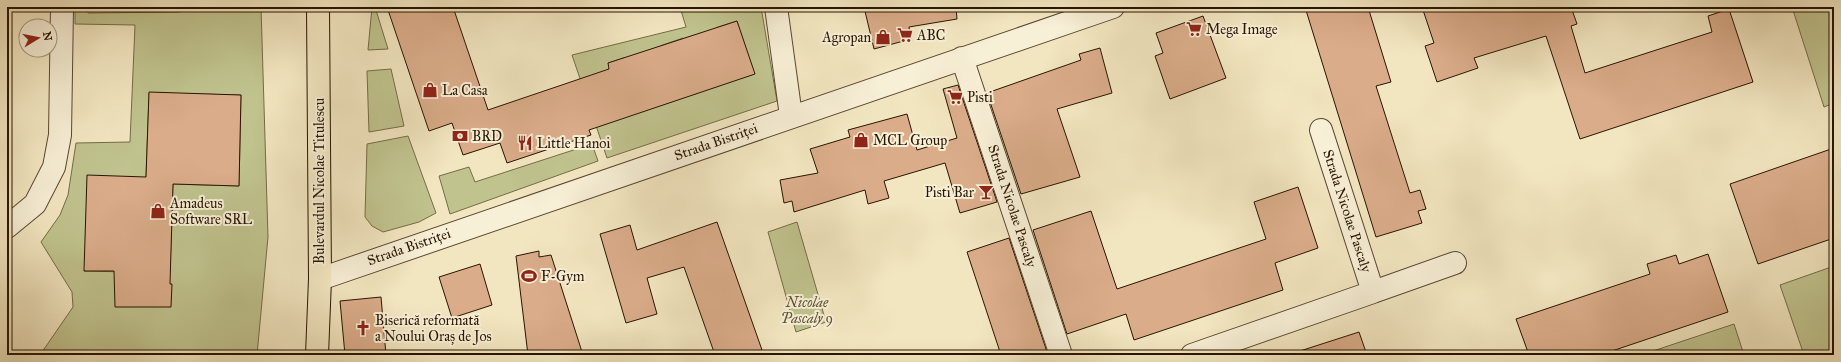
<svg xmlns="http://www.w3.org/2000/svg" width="1841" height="362" viewBox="0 0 1841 362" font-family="'IM FELL Great Primer',serif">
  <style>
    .green { fill: #c0c38e; stroke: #746c47; fill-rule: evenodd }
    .building { fill: #daac8a; stroke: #281400 }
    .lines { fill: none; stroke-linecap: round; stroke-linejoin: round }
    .minor-casing { stroke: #5a4830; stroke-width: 24 }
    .major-casing { stroke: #281400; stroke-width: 24 }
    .minor { stroke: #f7efd6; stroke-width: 22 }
    .major { stroke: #f2e6c0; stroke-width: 22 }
    .labels { text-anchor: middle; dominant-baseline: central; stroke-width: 4; stroke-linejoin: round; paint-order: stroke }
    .poi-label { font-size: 14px; fill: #281400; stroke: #f7efd6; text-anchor: start }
    .street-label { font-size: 14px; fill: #281400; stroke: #f7efd6 }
    .park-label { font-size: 14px; font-style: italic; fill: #5d5132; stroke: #f7efd6 }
  </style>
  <rect width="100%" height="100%" fill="#f2e6c0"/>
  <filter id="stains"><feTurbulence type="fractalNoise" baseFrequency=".005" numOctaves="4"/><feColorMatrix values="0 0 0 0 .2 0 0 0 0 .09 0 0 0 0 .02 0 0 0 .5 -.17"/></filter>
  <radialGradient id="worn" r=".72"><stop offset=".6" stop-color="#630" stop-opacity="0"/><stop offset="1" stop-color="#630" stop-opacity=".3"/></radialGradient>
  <path class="green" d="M 75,7 L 88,7 L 88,13 L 180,12 L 181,7 L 261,7 L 268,237 L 257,355 L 91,355 L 81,351 L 79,355 L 40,355 L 73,307 L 72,292 L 41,242 L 60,215 L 68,195 L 76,143 L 130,142 L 135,25 L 75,24 ZM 149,93 L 241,95 L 239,186 L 173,184 L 170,273 L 84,271 L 146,177 Z
    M 372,7 L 375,7 L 388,49 L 368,50 Z
    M 680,7 L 761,7 L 777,101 L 607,158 L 572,55 L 686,27 ZM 737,21 L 754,74 L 626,117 L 608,63 L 623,58 L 662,54 L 660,46 L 683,38 L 686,46 L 718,27 Z
    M 1792,7 L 1834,7 L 1834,103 L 1824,107 Z
    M 391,69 L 404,126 L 369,132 L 367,71 Z
    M 408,136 L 436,213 L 419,222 L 383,232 L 372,226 L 365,217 L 367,144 Z
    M 592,144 L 598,161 L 450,214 L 439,176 L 469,167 L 475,182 Z
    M 797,222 L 826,322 L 796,332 L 768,232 Z
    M 1834,266 L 1834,355 L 1804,355 L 1780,285 Z
    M 1734,324 L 1744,355 L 1641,355 Z"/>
  <path class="building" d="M 387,7 L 453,7 L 488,110 L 609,69 L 608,63 L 737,21 L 755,74 L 589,130 L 591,135 L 507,163 L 500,143 L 463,155 L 452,123 L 429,131 Z
    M 864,7 L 956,7 L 957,19 L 909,27 L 911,39 L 874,49 Z
    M 1305,7 L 1368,7 L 1391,82 L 1376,86 L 1410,193 L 1420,190 L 1426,209 L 1418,211 L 1422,223 L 1376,237 Z
    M 1422,7 L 1571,7 L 1577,24 L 1571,26 L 1585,73 L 1712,32 L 1708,16 L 1729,9 L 1753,82 L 1580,139 L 1546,36 L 1474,58 L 1478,68 L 1437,82 L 1425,46 L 1434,43 Z
    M 1203,16 L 1226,78 L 1170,99 L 1155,56 L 1163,53 L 1156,33 Z
    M 1100,48 L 1112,93 L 1057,109 L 1080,177 L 1021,194 L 987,93 L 1081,60 L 1079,54 Z
    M 958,85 L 997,202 L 960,213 L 945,163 L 884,181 L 889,198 L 868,204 L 865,190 L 794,212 L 792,201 L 784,203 L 780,180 L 818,173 L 810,149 L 850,137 L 848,130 L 907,114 L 917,150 L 957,138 L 943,89 Z
    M 149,92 L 241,95 L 239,186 L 173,184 L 170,284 L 172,284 L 171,307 L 115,307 L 114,271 L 84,271 L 87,175 L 146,177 Z
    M 1834,148 L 1834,238 L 1758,264 L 1730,184 Z
    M 1298,187 L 1318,248 L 1275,263 L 1283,290 L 1134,340 L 1126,314 L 1067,334 L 1033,230 L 1091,211 L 1117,289 L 1266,239 L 1254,202 Z
    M 717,222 L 762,350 L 750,355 L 715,355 L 684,267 L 647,278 L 657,314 L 626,323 L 600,234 L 630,225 L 637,250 Z
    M 1009,238 L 1048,355 L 1001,355 L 967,252 Z
    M 539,251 L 539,257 L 551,255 L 583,355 L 528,355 L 516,256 Z
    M 1708,254 L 1728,312 L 1600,355 L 1529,355 L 1516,319 L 1650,274 L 1647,264 L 1676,255 L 1679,264 Z
    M 480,264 L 492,305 L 452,318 L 439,277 Z
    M 381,297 L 386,355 L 345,355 L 340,301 Z
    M 1359,332 L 1367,355 L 1301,355 L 1300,351 Z"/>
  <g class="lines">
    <defs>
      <path id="minor" d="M 776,7 L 791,116
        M 962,58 L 1061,355
        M 7,227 L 35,204 L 54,167 L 60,135 L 62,7
        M 320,279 L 1113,7
        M 1373,292 L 1455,263
        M 1192,355 L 1373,292 L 1321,130"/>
      <path id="major" d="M 317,355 L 320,279 L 318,7"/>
    </defs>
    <use href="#minor" class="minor-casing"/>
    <use href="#major" class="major-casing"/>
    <use href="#minor" class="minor"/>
    <use href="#major" class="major"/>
  </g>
  <defs>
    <symbol id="supermarket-bare" viewBox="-9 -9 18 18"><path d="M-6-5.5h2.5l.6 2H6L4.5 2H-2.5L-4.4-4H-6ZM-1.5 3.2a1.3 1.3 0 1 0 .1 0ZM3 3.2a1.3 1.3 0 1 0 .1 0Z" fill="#8f2418" stroke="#f7efd6" stroke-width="2.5" paint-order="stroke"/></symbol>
    <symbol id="shop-bare" viewBox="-9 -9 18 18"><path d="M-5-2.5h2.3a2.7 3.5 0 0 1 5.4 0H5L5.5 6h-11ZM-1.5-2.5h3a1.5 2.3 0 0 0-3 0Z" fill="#8f2418" stroke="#f7efd6" stroke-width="2.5" paint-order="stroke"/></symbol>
    <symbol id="bank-bare" viewBox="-9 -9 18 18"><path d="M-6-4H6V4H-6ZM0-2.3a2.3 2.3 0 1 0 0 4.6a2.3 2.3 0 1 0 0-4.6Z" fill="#8f2418" stroke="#f7efd6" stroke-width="2.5" paint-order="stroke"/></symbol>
    <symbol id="restaurant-bare" viewBox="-9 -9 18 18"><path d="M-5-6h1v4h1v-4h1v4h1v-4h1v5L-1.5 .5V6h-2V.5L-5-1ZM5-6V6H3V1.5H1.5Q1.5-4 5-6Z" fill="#8f2418" stroke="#f7efd6" stroke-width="2.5" paint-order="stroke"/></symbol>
    <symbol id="bar-bare" viewBox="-9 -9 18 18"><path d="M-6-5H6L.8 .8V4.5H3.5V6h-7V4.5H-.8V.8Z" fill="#8f2418" stroke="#f7efd6" stroke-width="2.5" paint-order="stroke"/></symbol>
    <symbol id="stadium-bare" viewBox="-9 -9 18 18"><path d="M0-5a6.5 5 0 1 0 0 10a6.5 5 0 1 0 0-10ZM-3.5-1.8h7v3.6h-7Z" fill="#8f2418" stroke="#f7efd6" stroke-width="2.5" paint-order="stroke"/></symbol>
    <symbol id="church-bare" viewBox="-9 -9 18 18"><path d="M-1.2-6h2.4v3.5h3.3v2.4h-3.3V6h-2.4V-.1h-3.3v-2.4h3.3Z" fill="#8f2418" stroke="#f7efd6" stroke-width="2.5" paint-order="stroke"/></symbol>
  </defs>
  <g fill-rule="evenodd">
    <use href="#supermarket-bare" x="1183" y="18" width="22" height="22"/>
    <use href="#supermarket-bare" x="894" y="24" width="22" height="22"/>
    <use href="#shop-bare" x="872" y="26" width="22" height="22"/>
    <use href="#shop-bare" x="419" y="79" width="22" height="22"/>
    <use href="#supermarket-bare" x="944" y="86" width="22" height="22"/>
    <use href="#bank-bare" x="449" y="125" width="22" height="22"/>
    <use href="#shop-bare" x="850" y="129" width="22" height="22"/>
    <use href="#restaurant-bare" x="514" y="132" width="22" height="22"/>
    <use href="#bar-bare" x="975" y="181" width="22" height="22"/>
    <use href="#shop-bare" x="147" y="200" width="22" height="22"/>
    <use href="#stadium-bare" x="518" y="265" width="22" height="22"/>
    <use href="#church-bare" x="352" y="317" width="22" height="22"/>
  </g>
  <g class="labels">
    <g class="poi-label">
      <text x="1206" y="29">Mega Image</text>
      <text x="917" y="35">ABC</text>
      <text x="871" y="37" text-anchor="end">Agropan</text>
      <text x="442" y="90">La Casa</text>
      <text x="967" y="97">Pisti</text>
      <text x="472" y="136">BRD</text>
      <text x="873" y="140">MCL Group</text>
      <text x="537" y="143">Little Hanoi</text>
      <text x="974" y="192" text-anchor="end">Pisti Bar</text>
      <text x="170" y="203">Amadeus<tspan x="170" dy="16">Software SRL</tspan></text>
      <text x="541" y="276">F-Gym</text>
      <text x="375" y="320">Biserică reformată<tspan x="375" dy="16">a Noului Oraș de Jos</tspan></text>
    </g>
    <g class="street-label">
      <text transform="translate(716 142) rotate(-19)">Strada Bistriței</text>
      <text transform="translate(319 181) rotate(-90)">Bulevardul Nicolae Titulescu</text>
      <text transform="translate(1012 206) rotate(72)">Strada Nicolae Pascaly</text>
      <text transform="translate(1347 211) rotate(72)">Strada Nicolae Pascaly</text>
      <text transform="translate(409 247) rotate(-19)">Strada Bistriței</text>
    </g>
    <g class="park-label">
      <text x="807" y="302">Nicolae<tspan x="807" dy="16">Pascaly 9</tspan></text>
    </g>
  </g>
  <rect width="1841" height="362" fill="none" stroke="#f2e6c0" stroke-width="24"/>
  <rect x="8" y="8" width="1825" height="346" fill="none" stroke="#281400" stroke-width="2"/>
  <rect x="12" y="12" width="1817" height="338" fill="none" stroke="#281400"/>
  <g transform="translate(38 38) rotate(80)"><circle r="19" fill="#f7efd6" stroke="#a49780"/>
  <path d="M0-3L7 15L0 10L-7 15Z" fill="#8f2418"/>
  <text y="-6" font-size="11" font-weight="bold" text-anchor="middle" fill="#281400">N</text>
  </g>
  <rect width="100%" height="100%" filter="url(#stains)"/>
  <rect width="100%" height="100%" fill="url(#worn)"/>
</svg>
